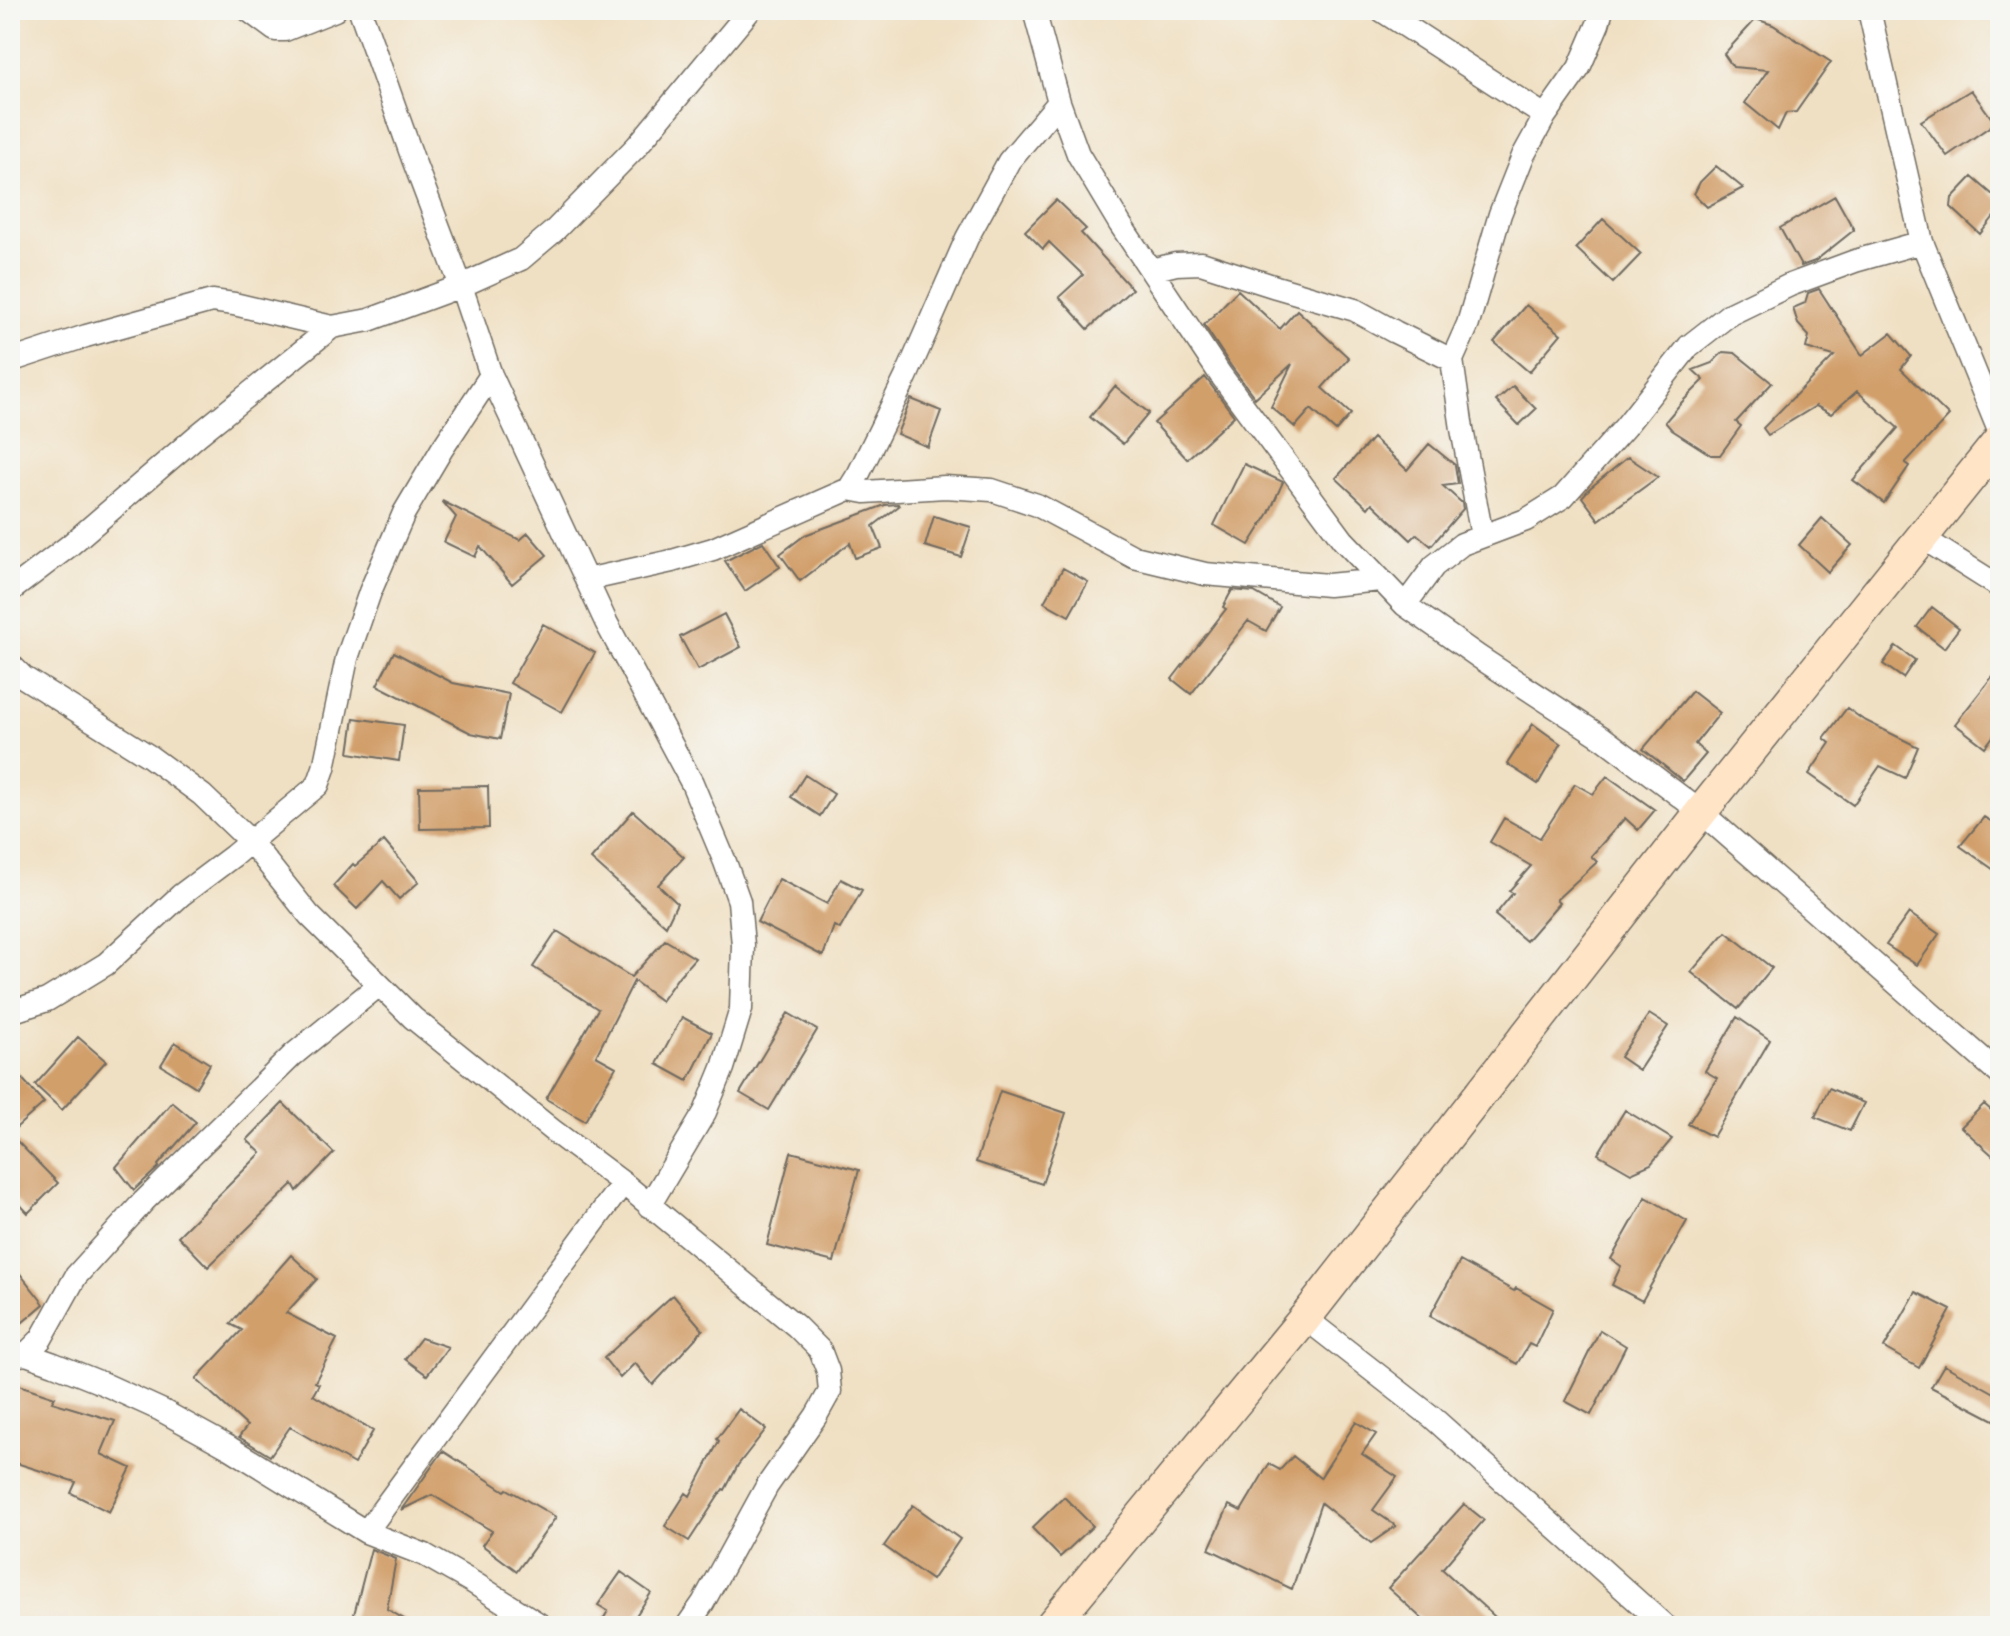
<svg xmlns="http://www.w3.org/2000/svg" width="2010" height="1636" viewBox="0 0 2010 1636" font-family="Mali,sans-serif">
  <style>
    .building { fill: #d19f6a }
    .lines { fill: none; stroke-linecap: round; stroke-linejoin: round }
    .street-casing { stroke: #706a60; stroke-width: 25 }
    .secondary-casing { stroke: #706a60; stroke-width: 35 }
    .street { stroke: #fff; stroke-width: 22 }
    .secondary { stroke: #ffe4c6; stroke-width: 32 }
  </style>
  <rect width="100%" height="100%" fill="#f6f6f2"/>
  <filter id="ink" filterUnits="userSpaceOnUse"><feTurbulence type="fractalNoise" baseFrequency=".0125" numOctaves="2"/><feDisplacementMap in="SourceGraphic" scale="16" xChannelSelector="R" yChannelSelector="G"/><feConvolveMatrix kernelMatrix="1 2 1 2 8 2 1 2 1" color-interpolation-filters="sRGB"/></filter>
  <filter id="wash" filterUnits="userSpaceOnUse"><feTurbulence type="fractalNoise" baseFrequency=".006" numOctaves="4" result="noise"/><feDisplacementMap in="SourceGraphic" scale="32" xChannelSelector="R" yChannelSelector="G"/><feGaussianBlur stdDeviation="1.8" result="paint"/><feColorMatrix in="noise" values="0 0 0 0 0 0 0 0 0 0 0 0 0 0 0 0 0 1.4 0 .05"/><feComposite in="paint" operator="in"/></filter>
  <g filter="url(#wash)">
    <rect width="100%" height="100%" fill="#f0e0c3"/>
    <g id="blocks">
      <path class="building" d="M 1756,19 L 1773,25 L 1831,62 L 1796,112 L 1786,113 L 1778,130 L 1745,103 L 1768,70 L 1733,67 L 1724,54 Z
        M 1971,90 L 1995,123 L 1947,156 L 1921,121 Z
        M 1716,166 L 1743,188 L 1707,207 L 1694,194 L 1700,182 Z
        M 1972,177 L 2000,201 L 2000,209 L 1980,234 L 1951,207 L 1952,198 Z
        M 1835,196 L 1854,230 L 1815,261 L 1801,266 L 1780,228 Z
        M 1056,200 L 1086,229 L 1081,233 L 1132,289 L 1088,329 L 1059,297 L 1083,275 L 1049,242 L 1043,249 L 1025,231 Z
        M 1603,219 L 1641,254 L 1613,283 L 1576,248 Z
        M 1819,289 L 1862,355 L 1891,333 L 1911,356 L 1901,369 L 1949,416 L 1905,463 L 1909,466 L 1884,503 L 1853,480 L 1898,428 L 1857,391 L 1831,414 L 1816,406 L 1768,435 L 1763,428 L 1834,356 L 1806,348 L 1809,336 L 1798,324 L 1793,308 L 1805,303 L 1808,293 Z
        M 1238,290 L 1280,329 L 1297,310 L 1349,358 L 1322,388 L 1351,414 L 1336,431 L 1311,409 L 1295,427 L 1271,407 L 1292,364 L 1255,398 L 1231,366 L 1204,325 Z
        M 1526,305 L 1561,334 L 1529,372 L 1494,342 Z
        M 1723,352 L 1735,353 L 1772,383 L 1736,422 L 1741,426 L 1720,455 L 1711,455 L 1672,430 L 1665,422 L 1681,403 L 1704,380 L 1693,370 L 1712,363 Z
        M 1205,377 L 1234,416 L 1187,459 L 1154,423 Z
        M 1115,386 L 1149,413 L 1123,444 L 1090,417 Z
        M 1513,386 L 1536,409 L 1519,425 L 1496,401 Z
        M 911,399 L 941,411 L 928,447 L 897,434 Z
        M 1373,438 L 1407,470 L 1429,444 L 1455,465 L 1458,484 L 1443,486 L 1462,503 L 1463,509 L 1431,546 L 1417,534 L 1411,540 L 1372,503 L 1368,508 L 1336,478 Z
        M 1628,457 L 1658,477 L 1599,520 L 1582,497 L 1590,488 Z
        M 1244,464 L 1283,482 L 1269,513 L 1249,545 L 1214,525 Z
        M 442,501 L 520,540 L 528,533 L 547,555 L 512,584 L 480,546 L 475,557 L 444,542 L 456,517 Z
        M 898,504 L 899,506 L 873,526 L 882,548 L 855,558 L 850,543 L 800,581 L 780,554 L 805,535 L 885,505 Z
        M 934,516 L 971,527 L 961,557 L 925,546 Z
        M 1822,518 L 1852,545 L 1828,572 L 1799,545 Z
        M 763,542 L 780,567 L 745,591 L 725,561 Z
        M 1063,568 L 1088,582 L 1069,616 L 1044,602 Z
        M 1232,590 L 1254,592 L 1280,607 L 1266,631 L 1248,621 L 1191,694 L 1172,679 L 1226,609 L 1223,607 Z
        M 1932,607 L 1959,628 L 1944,648 L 1917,627 Z
        M 724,614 L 741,647 L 698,670 L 680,637 Z
        M 543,624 L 595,653 L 562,712 L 510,683 Z
        M 1896,646 L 1915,660 L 1903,678 L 1883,664 Z
        M 394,652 L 453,683 L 509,694 L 500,739 L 471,733 L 377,685 Z
        M 2000,667 L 2000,727 L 1985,747 L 1955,724 Z
        M 1692,691 L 1720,713 L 1695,744 L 1706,754 L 1683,781 L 1643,749 Z
        M 1847,708 L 1862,719 L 1918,747 L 1905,778 L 1880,766 L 1853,805 L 1809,774 L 1830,743 L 1824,738 Z
        M 354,718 L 404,725 L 399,761 L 349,753 Z
        M 1533,724 L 1561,744 L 1538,784 L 1507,764 Z
        M 805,775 L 834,794 L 820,816 L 791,797 Z
        M 1607,776 L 1655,810 L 1638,830 L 1625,818 L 1591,856 L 1597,862 L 1556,900 L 1559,903 L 1526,941 L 1495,915 L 1513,893 L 1509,891 L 1531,866 L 1490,842 L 1504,818 L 1540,838 L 1575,784 L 1593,794 Z
        M 488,786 L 489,828 L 420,829 L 419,787 Z
        M 633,811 L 684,857 L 658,885 L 677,903 L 666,926 L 591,859 Z
        M 1984,817 L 2000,827 L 2000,874 L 1960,846 Z
        M 384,841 L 419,882 L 399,899 L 383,881 L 357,909 L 333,886 L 353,864 L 355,866 Z
        M 779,879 L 827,904 L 841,879 L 862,890 L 840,929 L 834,926 L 823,956 L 757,922 Z
        M 1909,913 L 1939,934 L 1917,965 L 1886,945 Z
        M 557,931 L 631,977 L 665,940 L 695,958 L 679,976 L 661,1001 L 634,981 L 596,1056 L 616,1067 L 585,1121 L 546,1099 L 598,1009 L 533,967 Z
        M 1726,932 L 1772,968 L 1738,1009 L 1691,972 Z
        M 788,1013 L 817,1030 L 769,1110 L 740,1093 Z
        M 1649,1014 L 1668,1026 L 1639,1070 L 1620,1057 Z
        M 682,1017 L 712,1033 L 688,1081 L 657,1064 Z
        M 1737,1017 L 1770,1040 L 1713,1137 L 1688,1124 L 1717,1078 L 1705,1071 Z
        M 78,1037 L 106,1061 L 62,1110 L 35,1085 Z
        M 175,1042 L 210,1064 L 196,1087 L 161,1065 Z
        M 10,1065 L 44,1103 L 10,1133 Z
        M 1829,1088 L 1864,1103 L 1850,1131 L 1815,1117 Z
        M 1000,1091 L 1066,1113 L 1042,1184 L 976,1162 Z
        M 172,1102 L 196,1122 L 158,1165 L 159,1167 L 134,1190 L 116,1167 Z
        M 283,1103 L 334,1153 L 297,1191 L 293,1184 L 208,1267 L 178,1236 L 261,1153 L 247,1140 Z
        M 1984,1104 L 2000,1118 L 2000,1162 L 1961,1127 Z
        M 1625,1110 L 1672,1139 L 1651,1164 L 1631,1173 L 1598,1154 Z
        M 10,1134 L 58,1183 L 28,1213 L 10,1194 Z
        M 791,1152 L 859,1170 L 834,1262 L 767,1245 Z
        M 1646,1197 L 1687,1221 L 1642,1301 L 1612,1285 L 1621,1266 L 1611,1259 Z
        M 291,1255 L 317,1279 L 286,1313 L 337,1339 L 315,1382 L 319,1384 L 313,1395 L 373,1431 L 354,1464 L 290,1427 L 270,1456 L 239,1437 L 247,1426 L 196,1379 L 242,1330 L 230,1324 Z
        M 10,1261 L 44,1304 L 10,1333 Z
        M 1460,1261 L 1514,1291 L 1516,1288 L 1553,1309 L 1535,1347 L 1529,1344 L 1517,1364 L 1430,1316 Z
        M 1916,1292 L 1951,1310 L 1919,1368 L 1884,1348 Z
        M 673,1295 L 703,1330 L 653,1385 L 635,1363 L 620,1378 L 604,1358 Z
        M 1600,1330 L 1626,1346 L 1591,1415 L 1565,1401 Z
        M 421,1338 L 448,1347 L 427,1375 L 405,1359 Z
        M 1944,1365 L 2000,1396 L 2000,1423 L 1931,1387 Z
        M 10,1382 L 55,1397 L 52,1402 L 115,1421 L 101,1454 L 131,1468 L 109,1512 L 71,1493 L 76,1482 L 10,1461 Z
        M 739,1409 L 766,1429 L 738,1465 L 725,1490 L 723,1489 L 689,1541 L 665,1526 L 686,1493 L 690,1496 L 719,1441 L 717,1439 Z
        M 1356,1422 L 1376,1434 L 1362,1454 L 1397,1477 L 1373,1510 L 1396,1526 L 1371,1543 L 1321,1503 L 1292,1589 L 1209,1549 L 1229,1505 L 1241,1511 L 1269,1464 L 1280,1470 L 1293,1456 L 1320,1478 Z
        M 443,1451 L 505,1491 L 507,1489 L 556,1517 L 517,1571 L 482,1545 L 492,1531 L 432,1495 L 401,1510 Z
        M 1064,1497 L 1093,1526 L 1060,1557 L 1032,1528 Z
        M 1464,1504 L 1484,1520 L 1442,1569 L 1505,1626 L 1430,1626 L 1388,1588 Z
        M 913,1505 L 960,1539 L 932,1580 L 884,1546 Z
        M 371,1549 L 396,1559 L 387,1609 L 416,1626 L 351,1626 Z
        M 621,1572 L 651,1593 L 629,1626 L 599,1626 L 608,1611 L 598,1605 Z"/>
    </g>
  </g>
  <g filter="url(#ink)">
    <use href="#blocks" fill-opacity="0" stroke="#706a60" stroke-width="2"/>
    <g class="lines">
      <defs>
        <path id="street" d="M 248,10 L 275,30 L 285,30 L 335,10
          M 360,10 L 413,159 L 461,286 L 491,375 L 606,622 L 692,783 L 725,862 L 739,901 L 743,945 L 741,1009 L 723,1068 L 705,1112 L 649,1206
          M 1034,10 L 1059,102 L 1078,154 L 1120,224 L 1220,374 L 1343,540 L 1405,605 L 1479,657 L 1603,738 L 1701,812 L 2000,1074
          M 1381,10 L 1545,116
          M 1869,10 L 1922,242 L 2000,433
          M 1151,270 L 1176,264 L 1201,263 L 1276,287 L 1355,310 L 1395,332 L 1452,360 L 1468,324 L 1500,214 L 1523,156 L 1545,116 L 1579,68 L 1598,24 L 1602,10
          M 1452,360 L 1462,429 L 1482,536
          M 10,361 L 86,336 L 212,301 L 234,304 L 332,327 L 369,320 L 461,286 L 521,259 L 554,231 L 637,146 L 750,10
          M 849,489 L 865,492 L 945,487 L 992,490 L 1037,505 L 1134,557 L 1205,574 L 1328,585 L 1381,580
          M 1921,537 L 2000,587
          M 586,580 L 672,561 L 713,549 L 849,489 L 859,473 L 906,377 L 967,238 L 1009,161 L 1059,102
          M 10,591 L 69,546 L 198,435 L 332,327
          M 1405,605 L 1434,566 L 1462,544 L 1526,520 L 1563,497 L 1625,427 L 1689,346 L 1730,314 L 1790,285 L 1855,261 L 1922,242
          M 10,664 L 23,677 L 149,756 L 202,795 L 250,841 L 309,915 L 413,1018 L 552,1130 L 623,1183 L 796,1326 L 820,1350 L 828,1371 L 830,1391 L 816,1416 L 767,1486 L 703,1603 L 687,1626
          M 10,1012 L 47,1000 L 106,964 L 181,895 L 233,856 L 318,785 L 324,768 L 347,658 L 370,592 L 404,513 L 442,449 L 491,375
          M 1305,1318 L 1432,1417 L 1665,1626
          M 26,1354 L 41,1339 L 76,1276 L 144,1201 L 293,1055 L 379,985
          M 10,1356 L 26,1354 L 54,1364 L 104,1384 L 161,1410 L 230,1448 L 366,1532 L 425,1555 L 474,1583 L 542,1626
          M 366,1532 L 623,1183"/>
        <path id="secondary" d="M 1051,1626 L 1305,1318 L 1701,812 L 2000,440"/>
      </defs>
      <use href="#street" class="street-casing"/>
      <use href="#secondary" class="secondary-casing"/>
      <use href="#street" class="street"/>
      <use href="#secondary" class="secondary"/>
    </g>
  </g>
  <rect width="2010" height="1636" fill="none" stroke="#f6f6f2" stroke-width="40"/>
</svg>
